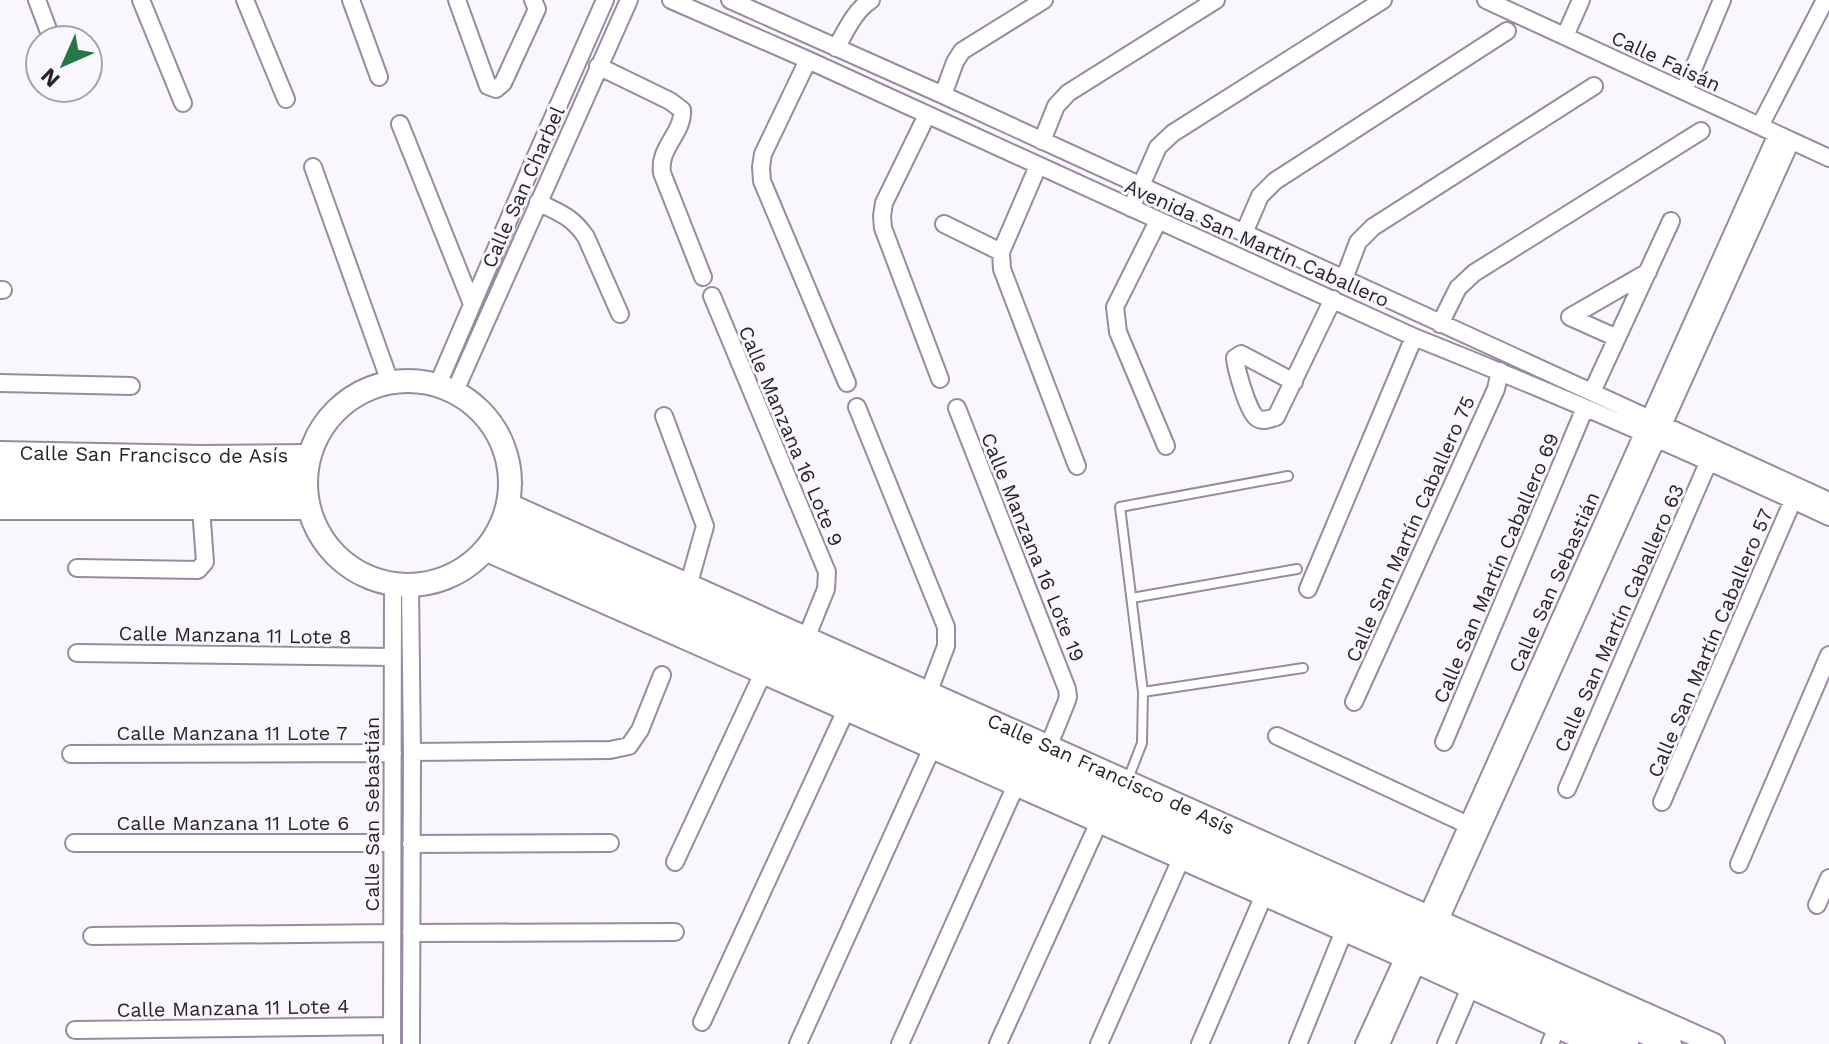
<svg xmlns="http://www.w3.org/2000/svg" width="1829" height="1044" viewBox="0 0 1829 1044" font-family="'Work Sans',sans-serif">
  <style>
    .lines { fill: none; stroke-linecap: round; stroke-linejoin: round }
    .service-casing { stroke: #988aa1; stroke-width: 12 }
    .minor-casing { stroke: #988aa1; stroke-width: 20 }
    .tertiary-casing { stroke: #988aa1; stroke-width: 24 }
    .secondary-casing { stroke: #988aa1; stroke-width: 26 }
    .service { stroke: #fff; stroke-width: 8 }
    .minor { stroke: #fff; stroke-width: 16 }
    .tertiary { stroke: #fff; stroke-width: 20 }
    .secondary { stroke: #fff; stroke-width: 22 }
    .labels { text-anchor: middle; dominant-baseline: central; stroke-width: 6; stroke-linejoin: round; paint-order: stroke }
    .street-label { font-size: 20px; fill: #29232c; stroke: #faf7fc }
  </style>
  <rect width="100%" height="100%" fill="#faf7fc"/>
  <g class="lines">
    <defs>
      <path id="service" d="M 1132,598 L 1297,569
        M 1143,692 L 1303,668
        M 1128,779 L 1142,743 L 1143,692 L 1120,507 L 1288,476"/>
      <path id="minor" d="M 37,0 L 52,40
        M 141,0 L 183,103
        M 245,0 L 286,99
        M 351,0 L 379,77
        M 457,0 L 488,86 L 496,89 L 503,83 L 537,9 L 533,0
        M 671,0 L 808,60 L 1414,337 C 1554,393 1693,453 1829,517
        M 730,0 L 943,95 L 1829,501
        M 1486,0 L 1829,158
        M 1565,36 L 1581,0
        M 836,48 C 846,31 854,11 871,0
        M 808,60 L 763,154 L 761,167 L 762,181 L 847,383
        M 598,66 L 670,101 L 682,110 C 684,133 658,147 662,173 L 703,277
        M 1684,91 L 1722,0
        M 943,95 L 955,62 L 962,51 L 1044,0
        M 927,115 L 884,203 L 882,216 L 883,228 L 940,379
        M 400,124 L 472,304
        M 1760,126 L 1825,0
        M 1042,141 L 1056,106 L 1068,93 L 1216,0
        M 1038,166 L 1001,252 L 1002,269 L 1077,466
        M 313,167 L 390,382
        M 538,202 C 559,213 572,216 586,237 L 620,314
        M 1131,208 L 1158,147 L 1173,133 L 1383,0
        M 1158,221 L 1115,307 L 1118,332 L 1166,446
        M 944,224 L 1001,252
        M 1244,233 L 1260,196 L 1275,181 L 1507,31
        M 1344,279 L 1358,242 L 1373,227 L 1594,86
        M 0,290 L 3,290
        M 712,296 L 827,572 L 826,589 L 807,636
        M 1570,317 L 1648,272
        M 1570,317 L 1617,338
        M 1440,324 L 1458,288 L 1474,273 L 1701,131
        M 1294,382 L 1241,354 L 1235,358 C 1236,369 1248,412 1257,418 C 1263,422 1269,419 1276,417 L 1333,299
        M 0,383 L 131,386
        M 438,384 L 536,156 L 605,0
        M 455,391 L 629,0
        M 1592,392 L 1671,221
        M 857,407 L 946,627 L 946,646 L 929,691
        M 957,408 L 1067,689 L 1068,697 L 1066,703 L 1049,745
        M 664,416 L 705,526 L 689,583
        M 77,568 L 198,570 L 205,562 L 201,508
        M 410,586 L 412,752 L 411,1044
        M 1308,589 L 1414,337
        M 77,653 L 393,657
        M 1354,702 L 1496,389 L 1500,371
        M 1277,736 L 1468,825
        M 1444,742 L 1585,408
        M 412,752 L 610,750 L 629,746 L 640,730 L 662,675
        M 71,754 L 393,753
        M 1567,789 L 1708,463
        M 1662,802 L 1793,500
        M 74,843 L 392,843
        M 411,844 L 610,843
        M 675,862 L 763,673
        M 1739,864 L 1829,655
        M 1817,905 L 1829,878
        M 1423,925 L 1777,134
        M 1435,931 L 1791,141
        M 411,933 L 675,932
        M 92,936 L 392,933
        M 702,1022 L 846,710
        M 75,1030 L 392,1026
        M 392,1044 L 393,585
        M 798,1044 L 932,748
        M 900,1044 L 1016,785
        M 998,1044 L 1099,822
        M 1099,1044 L 1181,859
        M 1200,1044 L 1264,895
        M 1298,1044 L 1344,931
        M 1364,1044 L 1408,948
        M 1381,1044 L 1421,954
        M 1446,1044 L 1470,988
        M 1550,1044 L 1557,1027"/>
      <g id="tertiary">
        <path id="s1" d="M 0,452 L 201,456 L 309,455"/>
        <path id="s2" d="M 509,504 L 1714,1044"/>
        <path d="M 0,509 L 309,509"/>
        <path d="M 487,551 L 1417,963 L 1593,1044"/>
      </g>
      <path id="secondary" d="M306 483a102 102 0 1 1 204 0a102 102 0 1 1-204 0Z
        M 0,471 L 306,475
        M 0,490 L 306,492
        M 504,522 L 1432,935 L 1670,1044
        M 496,538 L 1287,890 L 1627,1044"/>
    </defs>
    <use href="#service" class="service-casing"/>
    <use href="#minor" class="minor-casing"/>
    <use href="#tertiary" class="tertiary-casing"/>
    <use href="#secondary" class="secondary-casing"/>
    <use href="#service" class="service"/>
    <use href="#minor" class="minor"/>
    <use href="#tertiary" class="tertiary"/>
    <use href="#secondary" class="secondary"/>
  </g>
  <g class="labels">
    <g class="street-label">
      <text transform="translate(1666 61) rotate(25)">Calle Faisán</text>
      <text transform="translate(523 187) rotate(-66)">Calle San Charbel</text>
      <text transform="translate(1257 243) rotate(24)">Avenida San Martín Caballero</text>
      <text transform="translate(791 436) rotate(67)">Calle Manzana 16 Lote 9</text>
      <text stroke="none"><textPath href="#s1" startOffset="154">Calle San Francisco de Asís</textPath></text>
      <text transform="translate(1410 529) rotate(-66)">Calle San Martín Caballero 75</text>
      <text transform="translate(1033 547) rotate(68)">Calle Manzana 16 Lote 19</text>
      <text transform="translate(1496 568) rotate(-67)">Calle San Martín Caballero 69</text>
      <text transform="translate(1554 582) rotate(-66)">Calle San Sebastián</text>
      <text transform="translate(1619 618) rotate(-66)">Calle San Martín Caballero 63</text>
      <text transform="translate(235 635) rotate(1)">Calle Manzana 11 Lote 8</text>
      <text transform="translate(1710 643) rotate(-67)">Calle San Martín Caballero 57</text>
      <text x="232" y="733">Calle Manzana 11 Lote 7</text>
      <text stroke="none"><textPath href="#s2" startOffset="660">Calle San Francisco de Asís</textPath></text>
      <text transform="translate(372 814) rotate(-90)">Calle San Sebastián</text>
      <text x="233" y="823">Calle Manzana 11 Lote 6</text>
      <text transform="translate(233 1008) rotate(-1)">Calle Manzana 11 Lote 4</text>
    </g>
  </g>
  <g transform="translate(64 64) rotate(225)"><circle r="38" fill="#faf7fc" stroke="#a6a2a9" stroke-width="2"/>
  <path d="M0-6L14 30L0 20L-14 30Z" fill="#277647"/>
  <text y="-12" font-size="22" font-weight="bold" text-anchor="middle" fill="#29232c">N</text>
  </g>
</svg>
